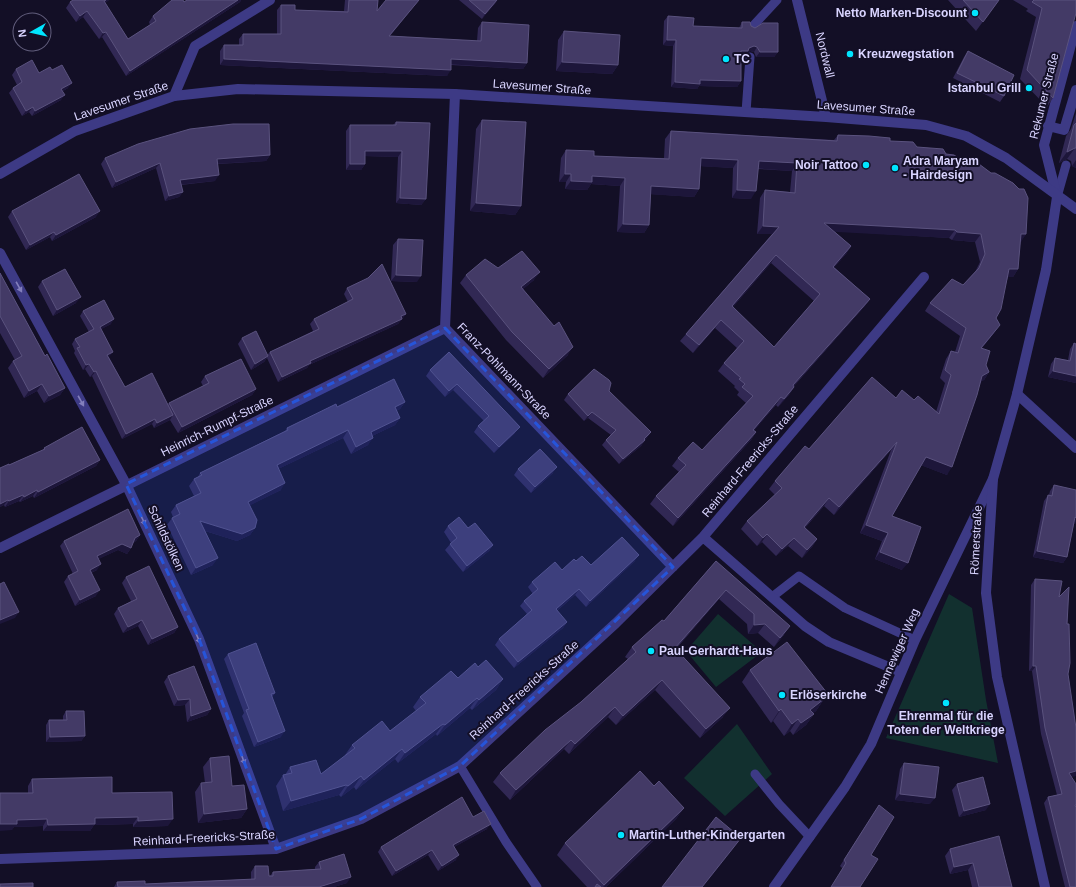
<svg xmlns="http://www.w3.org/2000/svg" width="1076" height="887" viewBox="0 0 1076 887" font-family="Arial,sans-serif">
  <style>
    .green { fill: #12302f }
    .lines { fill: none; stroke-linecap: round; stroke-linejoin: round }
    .service { stroke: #3d3a85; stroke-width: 9 }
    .pedestrian { stroke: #3d3a85; stroke-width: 10 }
    .minor { stroke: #3d3a85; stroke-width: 10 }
    .tertiary { stroke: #3d3a85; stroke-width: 10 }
    .wall { fill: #312854; fill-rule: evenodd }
    .shaded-wall { fill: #1d163a }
    .building { fill: #433a66; stroke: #5a527e; fill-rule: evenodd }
    .oneway { fill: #837fbc }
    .marked { fill: #2655da; fill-opacity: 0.2; stroke: #2655da; stroke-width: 3; stroke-dasharray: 8 5; stroke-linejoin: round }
    .poi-dot { fill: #00e5ff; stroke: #130f26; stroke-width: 1.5 }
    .labels { text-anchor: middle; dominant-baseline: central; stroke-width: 4; stroke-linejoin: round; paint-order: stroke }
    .poi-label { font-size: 12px; font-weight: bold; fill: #d9d4ff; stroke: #130f26; text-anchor: start }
    .street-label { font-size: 12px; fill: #d9d4ff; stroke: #130f26 }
  </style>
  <rect width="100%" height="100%" fill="#130f26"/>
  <path class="green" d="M 949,594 L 972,608 L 986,700 L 998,763 L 886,738 Z
    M 718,614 L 762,652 L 716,687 L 686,651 Z
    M 737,724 L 772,774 L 725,816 L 684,778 Z"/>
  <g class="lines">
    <path class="service" d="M 752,27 L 777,0
      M 746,112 L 750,57
      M 1057,197 L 1066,165
      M 772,597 L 799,576 L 845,608 L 915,640
      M 460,766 L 506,842 L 537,887
      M 755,774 L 779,804 L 810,837"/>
    <path class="pedestrian" d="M 1048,126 L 1064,130 L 1076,90
      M 1057,197 L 1044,145 L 1076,26"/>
    <path class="minor" d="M 455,94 L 445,328 L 673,567
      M 174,96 L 195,46 L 270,0
      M 0,253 L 126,484 L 199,639 L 276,849
      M 1017,394 L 1076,448
      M 703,537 L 805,626 L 829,642 L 901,672
      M 0,548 L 445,328
      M 0,859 L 276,849 L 361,819 L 460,766 L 616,623 L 703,537 L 924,277
      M 774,887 L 845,787 L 871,744 L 915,640 L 993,479"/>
    <path class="tertiary" d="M 797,0 L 826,117
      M 0,174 L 75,131 L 174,96 L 238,89 L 455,94 L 826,117 L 926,125 L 966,136 L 1006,158 L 1076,209
      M 1045,887 L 997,677 L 986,593 L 993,479 L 1017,394 L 1046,270 L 1057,197"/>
  </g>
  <path class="wall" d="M 72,0 L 109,0 L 105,3 L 128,39 L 150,25 L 149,22 L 153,16 L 187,0 L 241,0 L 240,2 L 126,76 L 102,37 L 99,39 L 83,17 L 76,22 L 66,8 L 70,2 L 72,1 Z
    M 345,0 L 378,0 L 377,11 L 419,0 L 390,36 L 477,41 L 478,28 L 482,22 L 527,63 L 523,69 L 451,65 L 447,76 L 220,65 L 220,51 L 224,45 L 239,45 L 239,39 L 243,34 L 277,34 L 277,10 L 281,5 L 295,10 L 344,11 Z
    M 459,0 L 497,0 L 482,19 Z
    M 948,0 L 999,0 L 976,31 Z
    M 1013,0 L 1076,0 L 1053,98 L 1047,107 L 1020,79 L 1036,17 L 1026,11 L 1028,9 Z
    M 668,16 L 693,26 L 739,28 L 742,22 L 751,26 L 778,52 L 774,57 L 756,57 L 754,52 L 750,51 L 747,53 L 744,56 L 741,56 L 741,81 L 737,87 L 699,86 L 697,89 L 671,87 L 673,46 L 663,45 L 664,21 Z
    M 564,31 L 618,65 L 612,74 L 556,71 L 558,40 Z
    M 968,51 L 1004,96 L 1000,102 L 953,78 L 964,57 Z
    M 16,69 L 39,73 L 52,70 L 68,88 L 63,91 L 61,100 L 32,116 L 29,112 L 22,116 L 9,93 L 13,88 L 17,85 L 12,75 Z
    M 1076,113 L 1076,168 L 1072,166 L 1071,161 L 1067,159 L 1059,163 L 1066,136 L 1071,129 Z
    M 482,120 L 521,206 L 515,215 L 470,211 L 476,129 Z
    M 396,122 L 426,199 L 421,205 L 396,203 L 398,157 L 365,156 L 365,164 L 361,170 L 346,170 L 346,131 L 350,125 L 393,125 Z
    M 671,131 L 834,140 L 838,135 L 890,141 L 946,154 L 1026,234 L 1020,242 L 1018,269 L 1013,277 L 1008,277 L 996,318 L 994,333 L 982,348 L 986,365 L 989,372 L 984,380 L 981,381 L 947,475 L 921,465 L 892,516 L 902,570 L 875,559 L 882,541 L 860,533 L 891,450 L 834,515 L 824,506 L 805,528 L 817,539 L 812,547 L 802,558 L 788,546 L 776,556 L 762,542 L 757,546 L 741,529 L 747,521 L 775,495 L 769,489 L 775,481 L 809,449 L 896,398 L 914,400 L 936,412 L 945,383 L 940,378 L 946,359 L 951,351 L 955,352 L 960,336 L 925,311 L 930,303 L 963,285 L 975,272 L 980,262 L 975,242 L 952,240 L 949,238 L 834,231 L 851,246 L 846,254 L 834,267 L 870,299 L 864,307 L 794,386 L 794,387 L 789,395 L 778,407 L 776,405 L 754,430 L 756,432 L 751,440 L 673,526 L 650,504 L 656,496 L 679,472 L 672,466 L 678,458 L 702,450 L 746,403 L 737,395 L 739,392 L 734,387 L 735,386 L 718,371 L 724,363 L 737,348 L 715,328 L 693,353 L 680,341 L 686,334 L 772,234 L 757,234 L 760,198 L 765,190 L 790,192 L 792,171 L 758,169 L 751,199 L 732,198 L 733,168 L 701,166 L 699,189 L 694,197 L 651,194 L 649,225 L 644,233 L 617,232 L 620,186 L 591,184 L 587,190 L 565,189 L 566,182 L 559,182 L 561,158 L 566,150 L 594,156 L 664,158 L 665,139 ZM 771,263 L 814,301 L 774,347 L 733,307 Z
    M 270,155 L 266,161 L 218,164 L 215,181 L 181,185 L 183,192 L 179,197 L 165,201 L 156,168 L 112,188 L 101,164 L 105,158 Z
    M 12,211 L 96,217 L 52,241 L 50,237 L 26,250 L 8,217 Z
    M 398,239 L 417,282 L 391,281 L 393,245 Z
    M 0,273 L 45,356 L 65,388 L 60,395 L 44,403 L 37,391 L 24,398 L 8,368 L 13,361 L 15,360 L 0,333 Z
    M 466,275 L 534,280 L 523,289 L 568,355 L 543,378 L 506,340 L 460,283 Z
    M 42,281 L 76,303 L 53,316 L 38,287 Z
    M 347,288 L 406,314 L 398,324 L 309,365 L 307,368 L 278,382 L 267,358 L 264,362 L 251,370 L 238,344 L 242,338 L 267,355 L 270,352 L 313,331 L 310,324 L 314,319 L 348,302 L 344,294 Z
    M 83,311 L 111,324 L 101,329 L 109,357 L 125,387 L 168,404 L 169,403 L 203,386 L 201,382 L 205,376 L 256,389 L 252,395 L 178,433 L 170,420 L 154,428 L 152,424 L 122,439 L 92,376 L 90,377 L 85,369 L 83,370 L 74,353 L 75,351 L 72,344 L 75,339 L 89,332 L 80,316 Z
    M 1074,343 L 1076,344 L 1076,383 L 1048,377 L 1051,364 L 1055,358 L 1068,360 L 1070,349 Z
    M 449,352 L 515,433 L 494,453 L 474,432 L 478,426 L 484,421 L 453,390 L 445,397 L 426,376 L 430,370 Z
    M 568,394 L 651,432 L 641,446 L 619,464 L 602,445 L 606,440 L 611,435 L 588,418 L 584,421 L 564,400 Z
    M 405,402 L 400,409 L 396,411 L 400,418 L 395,425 L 372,436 L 368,445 L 351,454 L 343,438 L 278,469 L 281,490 L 250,505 L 255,528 L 250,535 L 237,541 L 205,531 L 213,565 L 191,575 L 167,525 L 172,518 L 173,517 L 171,512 L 176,505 L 194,496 L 189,486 L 194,479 L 198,477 L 200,473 L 285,431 L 287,428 L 337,407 Z
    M 44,448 L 100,460 L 96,466 L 34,498 L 33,496 L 20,502 L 19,501 L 5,507 L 4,505 L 0,507 L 0,468 L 9,465 L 43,450 Z
    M 518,469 L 553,473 L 531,493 L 514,475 Z
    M 1054,485 L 1075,524 L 1074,524 L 1067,557 L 1063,563 L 1033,557 L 1044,501 L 1048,495 L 1049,495 L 1050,491 Z
    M 448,526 L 493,545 L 489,551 L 463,572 L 445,550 L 451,543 L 444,532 Z
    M 140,535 L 136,541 L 133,543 L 131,548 L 127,554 L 118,550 L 98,559 L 97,570 L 91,573 L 96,596 L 75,606 L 64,582 L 68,576 L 73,574 L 60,546 L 64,541 Z
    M 576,561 L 591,565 L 635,561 L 586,607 L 575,595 L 557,611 L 567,622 L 563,628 L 514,668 L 495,645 L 499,639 L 527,614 L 520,606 L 524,601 L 533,594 L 528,587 L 532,582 L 562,570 Z
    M 716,561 L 784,635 L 774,647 L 758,633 L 748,634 L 747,624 L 719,599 L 676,649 L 723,717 L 700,738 L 655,690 L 616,725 L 608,717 L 569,754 L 564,749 L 510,800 L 493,782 L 500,773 L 581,702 L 628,659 L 625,657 L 632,647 L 664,621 Z
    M 126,577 L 178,627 L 174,633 L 148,645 L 138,626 L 123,633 L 114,614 L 118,608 L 131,601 L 122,583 Z
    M 1035,579 L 1059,597 L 1067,624 L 1068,674 L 1076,887 L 1065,887 L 1044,803 L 1048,797 L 1057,795 L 1041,734 L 1032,671 L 1029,671 L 1031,585 Z
    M 228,654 L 275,693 L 272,697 L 281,737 L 254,747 L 242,716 L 244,713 L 224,659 Z
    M 478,667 L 503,679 L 496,690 L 472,710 L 470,708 L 437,736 L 436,734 L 398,763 L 395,759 L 356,790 L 354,787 L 341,797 L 339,795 L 283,811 L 276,786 L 283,775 L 285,775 L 290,767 L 321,774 L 345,756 L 345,755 L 352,745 L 390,731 L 416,711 L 413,707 L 420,697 L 458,678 Z
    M 750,670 L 827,693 L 824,698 L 824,699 L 816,711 L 813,713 L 814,714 L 806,725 L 793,735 L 790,731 L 784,736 L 773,721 L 771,723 L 742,682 Z
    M 168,676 L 211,709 L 207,715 L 187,722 L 185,705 L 174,706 L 164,682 Z
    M 66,711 L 85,736 L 81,741 L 46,742 L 46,725 L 49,720 L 63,720 L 63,716 Z
    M 210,758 L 232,786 L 247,809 L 241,818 L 198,823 L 195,792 L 201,783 L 205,783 L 203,767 Z
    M 904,763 L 930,804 L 895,800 L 900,769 Z
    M 32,779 L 112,793 L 168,826 L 133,827 L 133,824 L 94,825 L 90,831 L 43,831 L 43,826 L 14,827 L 12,830 L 28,793 L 28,786 Z
    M 957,784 L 986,810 L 959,817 L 952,790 Z
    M 654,786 L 684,808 L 676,819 L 606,887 L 587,887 L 557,855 L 565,843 Z
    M 875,811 L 871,855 L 842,868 L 840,866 Z
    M 473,817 L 487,829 L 454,847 L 456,860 L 438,871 L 428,855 L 392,876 L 378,852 L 381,847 Z
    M 950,849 L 1012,887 L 972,887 L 968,870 L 950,874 L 945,856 Z
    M 319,862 L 347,883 L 334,887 L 114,887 L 117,882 L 145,884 L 251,879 L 251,872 L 255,866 L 269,876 L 270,876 L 273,872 L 315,869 L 315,867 Z"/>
  <path class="shaded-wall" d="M 106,0 L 109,0 L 100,7 L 104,1 Z
    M 238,0 L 241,0 L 240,2 L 126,76 L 130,71 Z
    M 497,0 L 495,4 L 482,19 L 485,14 Z
    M 87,11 L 83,17 L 76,22 L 80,16 Z
    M 106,32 L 102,37 L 99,39 L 103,33 Z
    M 667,40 L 676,40 L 673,46 L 663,45 Z
    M 754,46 L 757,47 L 754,52 L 750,51 L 747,53 L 744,56 L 738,56 L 741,51 Z
    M 760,52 L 778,52 L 774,57 L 756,57 Z
    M 224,59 L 451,70 L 447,76 L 220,65 Z
    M 451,59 L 527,63 L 523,69 L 447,64 Z
    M 562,62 L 618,65 L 612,74 L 556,71 Z
    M 700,80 L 741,81 L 737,87 L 699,86 L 697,89 L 671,87 L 675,82 Z
    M 72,83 L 68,88 L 58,94 L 61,89 Z
    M 65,95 L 61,100 L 32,116 L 35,111 Z
    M 33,107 L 29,112 L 22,116 L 26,111 Z
    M 1075,148 L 1067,159 L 1059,163 L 1067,152 Z
    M 365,151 L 402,151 L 398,157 L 361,156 Z
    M 270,155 L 266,161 L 213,164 L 217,159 Z
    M 701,158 L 738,160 L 733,168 L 695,166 Z
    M 1076,160 L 1076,168 L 1072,166 Z
    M 759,161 L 797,163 L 792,171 L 753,168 Z
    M 160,163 L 156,168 L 112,188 L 116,182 Z
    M 350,164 L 365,164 L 361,170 L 346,170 Z
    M 565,174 L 571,174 L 566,182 L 559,182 Z
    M 219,175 L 215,181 L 176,185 L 180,180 Z
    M 592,176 L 625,178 L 620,186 L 591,184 L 587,190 L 565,189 L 571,181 Z
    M 651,186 L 699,189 L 694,197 L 646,194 Z
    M 737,190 L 756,191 L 751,199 L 732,198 Z
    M 183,192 L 179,197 L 165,201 L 169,196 Z
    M 400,198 L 426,199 L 421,205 L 396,203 Z
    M 476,203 L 521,206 L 515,215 L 470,211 Z
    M 100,211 L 96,217 L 52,241 L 56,235 Z
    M 824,223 L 955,230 L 949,238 L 819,231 Z
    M 623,224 L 649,225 L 644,233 L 617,232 Z
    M 763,226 L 779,227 L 773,234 L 757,234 Z
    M 54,232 L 50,237 L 26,250 L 30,245 Z
    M 957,232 L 981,234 L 975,242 L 952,240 Z
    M 1021,234 L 1026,234 L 1021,242 L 1015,242 Z
    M 851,246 L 846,254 L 828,275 L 833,267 Z
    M 776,255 L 771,263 L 727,314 L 732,306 Z
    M 1009,269 L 1018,269 L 1013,277 L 1004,277 Z
    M 540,272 L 534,280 L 516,295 L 521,287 Z
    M 396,275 L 421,276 L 417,282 L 391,281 Z
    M 81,297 L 76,303 L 53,316 L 57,310 Z
    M 870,299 L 864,307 L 787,393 L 793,385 Z
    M 406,314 L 398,324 L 309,365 L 307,368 L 278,382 L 282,377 L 310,361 Z
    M 114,319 L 111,324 L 96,332 L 100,327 Z
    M 721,320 L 715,328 L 693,353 L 699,345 Z
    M 1000,325 L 994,333 L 975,356 L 981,348 Z
    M 573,347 L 568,355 L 543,378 L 549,369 Z
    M 113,352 L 109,357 L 104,360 L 107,355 Z
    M 268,356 L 264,362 L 251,370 L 255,364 Z
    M 89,364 L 85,369 L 83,370 L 86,365 Z
    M 96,371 L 92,376 L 90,377 L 94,372 Z
    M 1053,371 L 1076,376 L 1076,383 L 1048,377 Z
    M 989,372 L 984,380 L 977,384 L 982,376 Z
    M 42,384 L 37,391 L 24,398 L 29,391 Z
    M 457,384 L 453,390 L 445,397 L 449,391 Z
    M 794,387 L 789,395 L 778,407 L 784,399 Z
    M 65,388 L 60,395 L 44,403 L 49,396 Z
    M 256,389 L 252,395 L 178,433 L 182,427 Z
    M 781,397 L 776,405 L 748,438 L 753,430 Z
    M 405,402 L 400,409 L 390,414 L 395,407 Z
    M 592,412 L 588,418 L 584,421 L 588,416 Z
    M 173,415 L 170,420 L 154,428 L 157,423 Z
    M 400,418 L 395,425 L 366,439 L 371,432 Z
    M 155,419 L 152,424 L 122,439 L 126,434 Z
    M 520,427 L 515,433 L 494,453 L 499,447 Z
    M 348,430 L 343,438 L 272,472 L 277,465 Z
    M 651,432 L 647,438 L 643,442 L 645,440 L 641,446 L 619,464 L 623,459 Z
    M 756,432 L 751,440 L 673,526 L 678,518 Z
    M 373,438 L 368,445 L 351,454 L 356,447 Z
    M 897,442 L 891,450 L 834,515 L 839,507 Z
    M 926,457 L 952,467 L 947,475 L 920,465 Z
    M 100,460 L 96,466 L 34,498 L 38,492 Z
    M 557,467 L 553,473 L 531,493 L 535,487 Z
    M 285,483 L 281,490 L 243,509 L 248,502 Z
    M 37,490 L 33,496 L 20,502 L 24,497 Z
    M 23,495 L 19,501 L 5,507 L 9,501 Z
    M 829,498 L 824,506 L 798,535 L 804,527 Z
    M 8,500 L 4,505 L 0,507 L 0,504 Z
    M 1075,517 L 1076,518 L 1076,522 L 1075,524 L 1071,523 Z
    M 200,521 L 255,528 L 250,535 L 237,541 L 196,528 Z
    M 866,525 L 888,533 L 882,541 L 860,533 Z
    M 767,534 L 762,542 L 757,546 L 763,538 Z
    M 140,535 L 136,541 L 130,544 L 135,538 Z
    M 794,538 L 788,546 L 776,556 L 782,549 Z
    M 817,539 L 812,547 L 802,558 L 807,550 Z
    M 122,544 L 131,548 L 127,554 L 118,550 L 93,562 L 97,556 Z
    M 493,545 L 489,551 L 463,572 L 467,566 Z
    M 1037,551 L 1067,557 L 1063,563 L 1033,557 Z
    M 880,552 L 908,563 L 902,570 L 875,559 Z
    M 639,555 L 635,561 L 586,607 L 590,601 Z
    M 218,558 L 213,565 L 191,575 L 196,568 Z
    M 101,564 L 97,570 L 86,575 L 90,570 Z
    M 579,589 L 575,595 L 552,615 L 556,609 Z
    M 100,590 L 96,596 L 75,606 L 80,600 Z
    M 726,590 L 719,599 L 668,657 L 675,648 Z
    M 19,612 L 15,618 L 0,624 L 0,620 Z
    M 142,620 L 138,626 L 123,633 L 128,627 Z
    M 567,622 L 563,628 L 514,668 L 518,662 Z
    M 765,624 L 758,633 L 748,634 L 754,625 Z
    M 790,626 L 784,635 L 774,647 L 780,638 Z
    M 178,627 L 174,633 L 148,645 L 152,639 Z
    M 1033,666 L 1036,666 L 1032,671 L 1029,671 Z
    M 503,679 L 496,690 L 472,710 L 479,700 Z
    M 662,680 L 655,690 L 616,725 L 623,716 Z
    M 827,693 L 821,701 L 824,699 L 816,711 L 802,721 L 810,710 Z
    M 477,698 L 470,708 L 437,736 L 445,725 Z
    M 190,699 L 185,705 L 174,706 L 178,700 Z
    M 615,707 L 608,717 L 569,754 L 575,744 Z
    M 730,708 L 723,717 L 700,738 L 706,729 Z
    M 211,709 L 207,715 L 187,722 L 191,716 Z
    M 781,709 L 773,721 L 771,723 L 779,711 Z
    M 814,714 L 806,725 L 793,735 L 801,723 Z
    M 798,719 L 790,731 L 784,736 L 792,724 Z
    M 443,724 L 436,734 L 398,763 L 405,753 Z
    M 285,731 L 281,737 L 254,747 L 258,742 Z
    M 85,736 L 81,741 L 46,742 L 50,737 Z
    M 571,740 L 564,749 L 510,800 L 516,790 Z
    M 402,749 L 395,759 L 356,790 L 364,780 Z
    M 1076,771 L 1076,776 L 1065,779 L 1069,773 Z
    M 361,776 L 354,787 L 341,797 L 348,786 Z
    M 346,785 L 339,795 L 283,811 L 291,801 Z
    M 900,794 L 935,798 L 930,804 L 895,800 Z
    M 990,804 L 986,810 L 959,817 L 964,811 Z
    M 684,808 L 676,819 L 606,887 L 603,887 Z
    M 247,809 L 241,818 L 198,823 L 204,814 Z
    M 138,817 L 133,824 L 94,825 L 90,831 L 43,831 L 48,825 L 95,818 Z
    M 47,819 L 43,826 L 14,827 L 12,830 L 0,831 L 0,824 L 17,820 Z
    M 173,819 L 168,826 L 133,827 L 138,821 Z
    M 491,824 L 487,829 L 449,850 L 453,845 Z
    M 741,838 L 733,849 L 703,887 L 702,887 Z
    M 432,850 L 428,855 L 392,876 L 396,871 Z
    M 459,855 L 456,860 L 438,871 L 442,866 Z
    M 973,863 L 968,870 L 950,874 L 954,867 Z
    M 351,877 L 347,883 L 334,887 L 319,887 Z"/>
  <path class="building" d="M 73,0 L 106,0 L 104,1 L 128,39 L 156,21 L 153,16 L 172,0 L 183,0 L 184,2 L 187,0 L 238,0 L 130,71 L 106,32 L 103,33 L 87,11 L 80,16 L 70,2 Z
    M 349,0 L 378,0 L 377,11 L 386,0 L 419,0 L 389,36 L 481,41 L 482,22 L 529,25 L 527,63 L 451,59 L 451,70 L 224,59 L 224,45 L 243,45 L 243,34 L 281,34 L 281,5 L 295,5 L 295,10 L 348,12 Z
    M 469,0 L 497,0 L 485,14 Z
    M 963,0 L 999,0 L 983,22 Z
    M 1034,0 L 1076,0 L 1076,13 L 1053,98 L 1027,70 L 1042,8 L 1032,2 Z
    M 668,16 L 694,18 L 693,26 L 742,28 L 742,22 L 750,22 L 751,26 L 755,28 L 763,23 L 778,23 L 778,52 L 760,52 L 757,47 L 754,46 L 749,48 L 748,51 L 741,51 L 741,81 L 700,80 L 700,84 L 675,82 L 676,40 L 667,40 Z
    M 564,31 L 620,35 L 618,65 L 562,62 Z
    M 968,51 L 1014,75 L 1004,96 L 957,73 Z
    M 32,60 L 39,73 L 50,67 L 52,70 L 62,65 L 72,83 L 61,89 L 65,95 L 35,111 L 33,107 L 26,111 L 13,88 L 22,82 L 16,69 Z
    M 482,120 L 526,122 L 521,206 L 476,203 Z
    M 396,122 L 430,123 L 426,199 L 400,198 L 402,151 L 365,151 L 365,164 L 350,164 L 350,125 L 396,125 Z
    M 1076,123 L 1076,148 L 1075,148 L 1067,152 L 1074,125 Z
    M 233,124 L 269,124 L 270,155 L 217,159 L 219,175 L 180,180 L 183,192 L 169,196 L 160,163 L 116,182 L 105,158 L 138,144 L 190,129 Z
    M 671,131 L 837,141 L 838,135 L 869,136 L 890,138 L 890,141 L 913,142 L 917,147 L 943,149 L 946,154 L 954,155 L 963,161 L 975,161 L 991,173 L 995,173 L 1013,183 L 1019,189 L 1024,189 L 1028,198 L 1026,234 L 1021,234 L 1018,269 L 1009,269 L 1001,309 L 996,318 L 1000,325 L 981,348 L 990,351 L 986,365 L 989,372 L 982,376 L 977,395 L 952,467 L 926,457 L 892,516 L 921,527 L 908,563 L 880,552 L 888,533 L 866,525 L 897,442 L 839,507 L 829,498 L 804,527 L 817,539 L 807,550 L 794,538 L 782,549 L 767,534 L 763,538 L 747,521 L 782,488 L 775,481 L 805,446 L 809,449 L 872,377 L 896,398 L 902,390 L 914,400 L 918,396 L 939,414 L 951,375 L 945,370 L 951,351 L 958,353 L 966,328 L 930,303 L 952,279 L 963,285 L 979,268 L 985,254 L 981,234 L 957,232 L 955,230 L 824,223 L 851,246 L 833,267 L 870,299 L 793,385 L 794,387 L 784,399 L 781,397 L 753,430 L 756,432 L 678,518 L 656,496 L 686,465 L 678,458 L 693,442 L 702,450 L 753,396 L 742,387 L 745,384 L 739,379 L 741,378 L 724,363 L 744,341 L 721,320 L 699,345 L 686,334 L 779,227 L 763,226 L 765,190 L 795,193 L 797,163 L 759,161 L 756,191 L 737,190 L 738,160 L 701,158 L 699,189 L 651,186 L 649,225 L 623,224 L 625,178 L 592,176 L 592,182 L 571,181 L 571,174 L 565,174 L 566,150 L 594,151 L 594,156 L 669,159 ZM 776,255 L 820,294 L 774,347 L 732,306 Z
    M 79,174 L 100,211 L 56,235 L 54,232 L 30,245 L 12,211 Z
    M 398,239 L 423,240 L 421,276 L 396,275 Z
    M 522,251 L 540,272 L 521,287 L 554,326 L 559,322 L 573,347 L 549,369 L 512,332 L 466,275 L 485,259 L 498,268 Z
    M 382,264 L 406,314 L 401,316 L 402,319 L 310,361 L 311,363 L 282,377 L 270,352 L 319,329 L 314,319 L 353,299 L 347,288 L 368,278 Z
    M 65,269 L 81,297 L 57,310 L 42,281 Z
    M 0,273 L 45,356 L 47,354 L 65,388 L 49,396 L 42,384 L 29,391 L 13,361 L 22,356 L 0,316 Z
    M 104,300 L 114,319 L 100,327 L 113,352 L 107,355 L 125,387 L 152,373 L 173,415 L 157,423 L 155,419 L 126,434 L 96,371 L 94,372 L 89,364 L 86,365 L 77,348 L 80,347 L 75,339 L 94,329 L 83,311 Z
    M 256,331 L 268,356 L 255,364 L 242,338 Z
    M 1074,343 L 1076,344 L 1076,376 L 1053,371 L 1055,358 L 1070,361 Z
    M 449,352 L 520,427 L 499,447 L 478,426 L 489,416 L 457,384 L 449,391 L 430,370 Z
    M 241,359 L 256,389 L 182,427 L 169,403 L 209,383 L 205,376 Z
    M 594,369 L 609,380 L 611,383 L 609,391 L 651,432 L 644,439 L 645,440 L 623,459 L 606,440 L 616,430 L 592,412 L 588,416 L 568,394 Z
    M 394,379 L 405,402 L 395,407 L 400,418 L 371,432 L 373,438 L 356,447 L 348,430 L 277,465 L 285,483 L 248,502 L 257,520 L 255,528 L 242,534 L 200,521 L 218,558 L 196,568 L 172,518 L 180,514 L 176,505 L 201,493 L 194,479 L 202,475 L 200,473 L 288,430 L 287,428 L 336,404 L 337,407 Z
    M 82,427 L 100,460 L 38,492 L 37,490 L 24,497 L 23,495 L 9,501 L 8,500 L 0,504 L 0,468 L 9,464 L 9,465 L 45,449 L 44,448 Z
    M 540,449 L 557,467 L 535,487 L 518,469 Z
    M 1054,485 L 1076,490 L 1076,518 L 1075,517 L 1067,557 L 1037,551 L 1048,495 L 1052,496 Z
    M 128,509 L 140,535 L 135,538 L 131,548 L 122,544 L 97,556 L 101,564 L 90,570 L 100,590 L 80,600 L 68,576 L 78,571 L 64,541 Z
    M 459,517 L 468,528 L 475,523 L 493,545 L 467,566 L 450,544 L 457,538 L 448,526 Z
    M 622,537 L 639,555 L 590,601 L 579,589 L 556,609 L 567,622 L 518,662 L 499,639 L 532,610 L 524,601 L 538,589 L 532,582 L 555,562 L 562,570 L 574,559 L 576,561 L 582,556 L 591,565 Z
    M 716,561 L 790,626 L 780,638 L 765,624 L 754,625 L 754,614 L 726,590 L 675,648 L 730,708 L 706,729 L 662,680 L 623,716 L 615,707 L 575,744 L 571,740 L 516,790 L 500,773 L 545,730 L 581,702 L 636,652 L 632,647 L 662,620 L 664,621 Z
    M 149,566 L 178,627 L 152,639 L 142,620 L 128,627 L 118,608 L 137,599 L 126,577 Z
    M 1035,579 L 1062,581 L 1059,597 L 1069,587 L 1067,624 L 1069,624 L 1070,663 L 1068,674 L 1076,728 L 1076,771 L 1069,773 L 1076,784 L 1076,805 L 1075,805 L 1076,808 L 1076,887 L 1070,887 L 1048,797 L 1062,794 L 1045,728 L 1036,666 L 1033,666 Z
    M 4,582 L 19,612 L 0,620 L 0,584 Z
    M 787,642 L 827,693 L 824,696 L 824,699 L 810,710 L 814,714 L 801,723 L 798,719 L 792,724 L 781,709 L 779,711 L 750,670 Z
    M 256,643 L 275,693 L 271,694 L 285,731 L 258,742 L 246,710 L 249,709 L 228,654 Z
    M 486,660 L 503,679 L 479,700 L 477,698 L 445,725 L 443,724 L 405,753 L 402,749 L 364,780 L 361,776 L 348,786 L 346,785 L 291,801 L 283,775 L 292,773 L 290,767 L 316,760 L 321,774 L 355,748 L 352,745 L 382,721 L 390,731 L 426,703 L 420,697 L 451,671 L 458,678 L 475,663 L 478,667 Z
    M 194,666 L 211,709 L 191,716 L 190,699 L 178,700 L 168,676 Z
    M 66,711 L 84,711 L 85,736 L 50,737 L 49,720 L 67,720 Z
    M 229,756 L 232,786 L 244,785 L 247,809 L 204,814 L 201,783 L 212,782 L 210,758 Z
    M 904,763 L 939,767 L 935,798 L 900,794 Z
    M 640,771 L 654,786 L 659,781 L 684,808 L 604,885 L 565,843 Z
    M 112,777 L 112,793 L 172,792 L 173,819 L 138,821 L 138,817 L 95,818 L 95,824 L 48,825 L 47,819 L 17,820 L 17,824 L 0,824 L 0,793 L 33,793 L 32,779 Z
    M 983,777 L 990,804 L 964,811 L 957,784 Z
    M 462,797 L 473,817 L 484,811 L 491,824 L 453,845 L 459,855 L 442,866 L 432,850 L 396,871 L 381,847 Z
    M 879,805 L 894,817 L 871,855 L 878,859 L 860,887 L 831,887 L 846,863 L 844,860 Z
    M 716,817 L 741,838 L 702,887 L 662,887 Z
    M 999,836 L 1012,887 L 979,887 L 973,863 L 954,867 L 950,849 Z
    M 344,854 L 351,877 L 319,887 L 118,887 L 117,882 L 145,881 L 145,884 L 255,879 L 255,866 L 268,866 L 269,876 L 273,876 L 273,872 L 321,869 L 319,862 Z
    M 33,883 L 33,887 L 0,887 L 0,884 Z
    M 597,884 L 601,887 L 595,887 Z"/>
  <defs><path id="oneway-solid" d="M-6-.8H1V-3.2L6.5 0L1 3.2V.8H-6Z"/></defs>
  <g class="oneway">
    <use href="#oneway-solid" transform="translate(19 287) rotate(61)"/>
    <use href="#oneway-solid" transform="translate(81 401) rotate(61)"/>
    <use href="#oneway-solid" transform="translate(143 520) rotate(65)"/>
    <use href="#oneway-solid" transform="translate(198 638) rotate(67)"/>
    <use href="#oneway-solid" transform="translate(243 759) rotate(70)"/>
  </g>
  <path class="marked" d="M 445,328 L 673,567 L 460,766 L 361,819 L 276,849 L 199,639 L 126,484 Z"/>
  <g class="poi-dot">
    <circle cx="975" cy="13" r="4"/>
    <circle cx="850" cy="54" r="4"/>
    <circle cx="726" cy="59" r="4"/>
    <circle cx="1029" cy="88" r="4"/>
    <circle cx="866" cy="165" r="4"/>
    <circle cx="895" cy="168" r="4"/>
    <circle cx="651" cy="651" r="4"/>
    <circle cx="782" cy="695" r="4"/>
    <circle cx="946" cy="703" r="4"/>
    <circle cx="621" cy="835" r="4"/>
  </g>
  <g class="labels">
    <g class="poi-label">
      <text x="967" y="13" text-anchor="end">Netto Marken-Discount</text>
      <text x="858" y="54">Kreuzwegstation</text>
      <text x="734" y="59">TC</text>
      <text x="1021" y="88" text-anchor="end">Istanbul Grill</text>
      <text x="903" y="161">Adra Maryam<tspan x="903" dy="14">- Hairdesign</tspan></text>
      <text x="858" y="165" text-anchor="end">Noir Tattoo</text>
      <text x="659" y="651">Paul-Gerhardt-Haus</text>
      <text x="790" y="695">Erlöserkirche</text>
      <text x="946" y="716" text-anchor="middle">Ehrenmal für die<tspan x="946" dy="14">Toten der Weltkriege</tspan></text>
      <text x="629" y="835">Martin-Luther-Kindergarten</text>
    </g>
    <g class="street-label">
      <text transform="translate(825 55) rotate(76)">Nordwall</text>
      <text transform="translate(542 87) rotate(4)">Lavesumer Straße</text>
      <text transform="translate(1044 96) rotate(-76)">Rekumer Straße</text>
      <text transform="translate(121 101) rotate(-19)">Lavesumer Straße</text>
      <text transform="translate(866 108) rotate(4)">Lavesumer Straße</text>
      <text transform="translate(504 371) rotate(46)">Franz-Pohlmann-Straße</text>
      <text transform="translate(217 426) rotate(-26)">Heinrich-Rumpf-Straße</text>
      <text transform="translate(750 461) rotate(-50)">Reinhard-Freericks-Straße</text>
      <text transform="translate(166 538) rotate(65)">Schildstölken</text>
      <text transform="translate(976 540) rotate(-87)">Römerstraße</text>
      <text transform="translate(897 651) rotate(-66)">Hennewiger Weg</text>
      <text transform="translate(524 690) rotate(-42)">Reinhard-Freericks-Straße</text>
      <text transform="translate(204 838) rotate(-3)">Reinhard-Freericks-Straße</text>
    </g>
  </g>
  <g transform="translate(32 32) rotate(262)"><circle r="19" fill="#130f26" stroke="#625e7d"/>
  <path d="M0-3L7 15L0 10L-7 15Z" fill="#00e5ff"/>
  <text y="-6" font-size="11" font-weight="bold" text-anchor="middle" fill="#d9d4ff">N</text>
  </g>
</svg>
